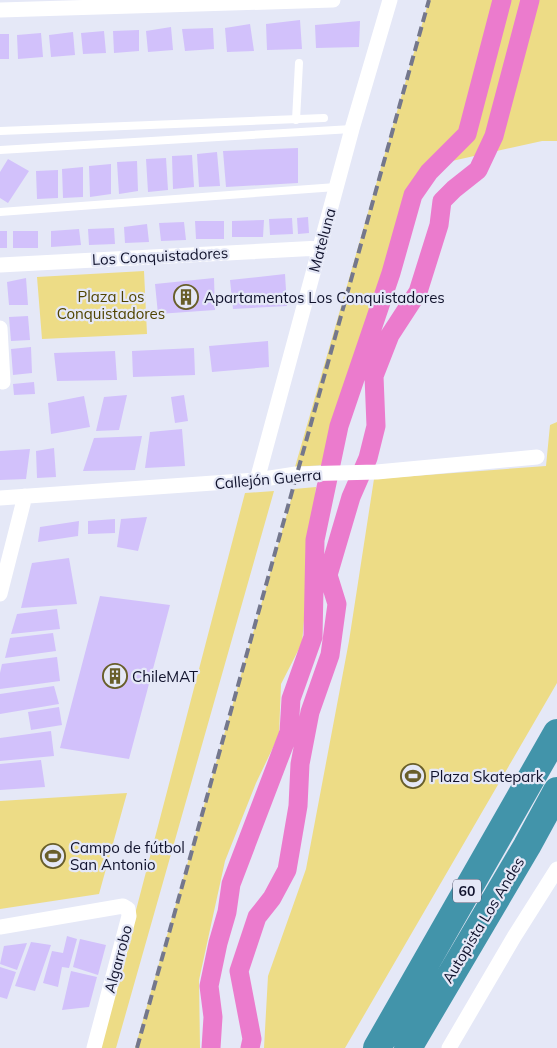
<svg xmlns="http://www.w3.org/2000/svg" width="557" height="1048" viewBox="0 0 557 1048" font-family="Mulish,sans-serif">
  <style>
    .green { fill: #eddc86 }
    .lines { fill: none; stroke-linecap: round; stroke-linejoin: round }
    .canal { stroke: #eb7bcd; stroke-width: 19 }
    .building { fill: #d2c1fb }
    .service { stroke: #fff; stroke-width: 8 }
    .minor { stroke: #fff; stroke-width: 15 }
    .motorway { stroke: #4294aa; stroke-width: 28 }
    .rail { stroke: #74778c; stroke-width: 4; stroke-dasharray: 10 5; stroke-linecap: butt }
    .labels { text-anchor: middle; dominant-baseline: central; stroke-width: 4.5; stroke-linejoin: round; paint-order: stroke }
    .shield { fill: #e5e8f7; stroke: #505269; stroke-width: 1 }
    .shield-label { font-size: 14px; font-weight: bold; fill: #10122c }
    .street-label { font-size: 15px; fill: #10122c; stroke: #e5e8f7 }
    .park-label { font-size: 15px; fill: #504401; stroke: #e5e8f7 }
    .poi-label { font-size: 15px; fill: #10122c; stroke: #e5e8f7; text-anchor: start }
  </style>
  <rect width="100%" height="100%" fill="#e5e8f7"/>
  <path class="green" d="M 429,0 L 557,0 L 557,141 L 542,141 L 425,167 L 406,190 L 381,276 L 332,421 L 323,465 L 295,467 Z
    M 144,271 L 147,334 L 42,339 L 37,277 Z
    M 557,422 L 557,683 L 345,1048 L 264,1048 L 268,976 L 306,869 L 349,641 L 374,479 L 546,466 L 550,425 Z
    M 316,487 L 302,643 L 281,684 L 279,735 L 256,783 L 225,861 L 199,980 L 200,1048 L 135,1048 L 294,489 Z
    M 274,491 L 116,1048 L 100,1048 L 245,493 Z
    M 127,793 L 99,894 L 0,909 L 0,801 Z"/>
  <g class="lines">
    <path class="canal" d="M 211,1048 L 213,1017 L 209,986 L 218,943 L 227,912 L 231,884 L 289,732 L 291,699 L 313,637 L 315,540 L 339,426 L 391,273 L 413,195 L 429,172 L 467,134 L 502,0
      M 250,1048 L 252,1039 L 239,971 L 257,917 L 272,898 L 287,870 L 298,806 L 300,764 L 310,712 L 330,655 L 337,604 L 328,575 L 351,497 L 368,458 L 376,426 L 374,376 L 390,335 L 418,292 L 439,225 L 442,201 L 454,189 L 478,170 L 494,136 L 530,0"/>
  </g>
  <path class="building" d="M 300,20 L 302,49 L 267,50 L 266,24 Z
    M 360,21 L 359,47 L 316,48 L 315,25 Z
    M 250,24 L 254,51 L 227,52 L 225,28 Z
    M 171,27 L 173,50 L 148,52 L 146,31 Z
    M 213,28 L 214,49 L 185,51 L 182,29 Z
    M 139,30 L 139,51 L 114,53 L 113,31 Z
    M 104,31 L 106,53 L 83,54 L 81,33 Z
    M 73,32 L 75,55 L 51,57 L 49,35 Z
    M 41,33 L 43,57 L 18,59 L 17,35 Z
    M 0,34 L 9,34 L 9,59 L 0,59 Z
    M 298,148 L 298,183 L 226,187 L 223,151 Z
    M 217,152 L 220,186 L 199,187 L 197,154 Z
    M 192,155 L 194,187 L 173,189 L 172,156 Z
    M 166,158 L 168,190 L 148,192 L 146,159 Z
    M 8,159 L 29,171 L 8,203 L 0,198 L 0,172 Z
    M 137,161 L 138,191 L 119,194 L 117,162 Z
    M 111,164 L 111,194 L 90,197 L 89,166 Z
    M 83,167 L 83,197 L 63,198 L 62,169 Z
    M 58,170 L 58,198 L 37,199 L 36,171 Z
    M 308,217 L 309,233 L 298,234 L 297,218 Z
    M 292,218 L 293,234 L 270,235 L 269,219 Z
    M 264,220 L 263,237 L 232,237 L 232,221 Z
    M 195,221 L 224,221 L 224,239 L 196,239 Z
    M 184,222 L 186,240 L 161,241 L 159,223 Z
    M 147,224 L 149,242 L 125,243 L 124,227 Z
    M 114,228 L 115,244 L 89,245 L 88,229 Z
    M 79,229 L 81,245 L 51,247 L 51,231 Z
    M 0,231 L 7,231 L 7,248 L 0,248 Z
    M 13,231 L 38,231 L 38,248 L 13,248 Z
    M 285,274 L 287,306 L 233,309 L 230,280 Z
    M 26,278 L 28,305 L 9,305 L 7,282 Z
    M 214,278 L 215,310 L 158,314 L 155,284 Z
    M 28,316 L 30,340 L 11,341 L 9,317 Z
    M 268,341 L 269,367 L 212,372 L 209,346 Z
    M 31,347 L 32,373 L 13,375 L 11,349 Z
    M 194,348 L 195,375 L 133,377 L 132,351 Z
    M 115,351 L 117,380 L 57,381 L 54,353 Z
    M 34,382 L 35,394 L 14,395 L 13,384 Z
    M 127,395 L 119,430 L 96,431 L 104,397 Z
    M 184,395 L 188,421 L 175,423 L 171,397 Z
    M 84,396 L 90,427 L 51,434 L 48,403 Z
    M 182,429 L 185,466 L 145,468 L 150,432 Z
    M 142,436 L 135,470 L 83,471 L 94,438 Z
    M 54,448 L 56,477 L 37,478 L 36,451 Z
    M 30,449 L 26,479 L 0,480 L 0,451 Z
    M 147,517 L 138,551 L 117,547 L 121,519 Z
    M 115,519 L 115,533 L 88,534 L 88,521 Z
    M 79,521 L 78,536 L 38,542 L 40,527 Z
    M 69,558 L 77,604 L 21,608 L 32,563 Z
    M 100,596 L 170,605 L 129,759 L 60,748 Z
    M 57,609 L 60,629 L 11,634 L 17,614 Z
    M 53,633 L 56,651 L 5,658 L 10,638 Z
    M 57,657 L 60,681 L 0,689 L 0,673 L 2,664 Z
    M 54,686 L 59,704 L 0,714 L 0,694 Z
    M 59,707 L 62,725 L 31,730 L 28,712 Z
    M 51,731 L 54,756 L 0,761 L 0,738 Z
    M 41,760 L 45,787 L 0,790 L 0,764 Z
    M 67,936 L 77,939 L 69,968 L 62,967 L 58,987 L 43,983 L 52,951 L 63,953 Z
    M 80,939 L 106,945 L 98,975 L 73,967 Z
    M 31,942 L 51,945 L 35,991 L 15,986 Z
    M 27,943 L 17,970 L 0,964 L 4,946 Z
    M 0,967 L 16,972 L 7,999 L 0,997 Z
    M 71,971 L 97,977 L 89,1007 L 62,1010 Z"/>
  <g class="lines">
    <path class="service" d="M 296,120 L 299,63
      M 0,131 L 324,118
      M 0,150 L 352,129
      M 0,212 L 336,187"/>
    <path class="minor" d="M 0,10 L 333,0
      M 0,265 L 320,248
      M 0,328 L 3,382
      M 257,480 L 352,129 L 390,0
      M 0,498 L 257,480 L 296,474 L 377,472 L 537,457
      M 0,594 L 25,496
      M 0,927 L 123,906 L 128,909 L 129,916 L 94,1048
      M 449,1048 L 514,937 L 557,869"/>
    <path class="motorway" d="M 377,1048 L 557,733
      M 408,1048 L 527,846 L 557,791"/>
    <path class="rail" d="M 137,1048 L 429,0"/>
  </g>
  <defs>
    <symbol id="building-ring" viewBox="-11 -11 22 22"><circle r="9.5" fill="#e5e8f7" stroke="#685e2a" stroke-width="1.5"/><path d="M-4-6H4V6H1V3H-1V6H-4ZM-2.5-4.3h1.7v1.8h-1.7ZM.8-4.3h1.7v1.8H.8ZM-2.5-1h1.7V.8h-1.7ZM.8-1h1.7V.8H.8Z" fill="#685e2a"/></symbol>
    <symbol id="stadium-ring" viewBox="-11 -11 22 22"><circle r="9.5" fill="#e5e8f7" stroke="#685e2a" stroke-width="1.5"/><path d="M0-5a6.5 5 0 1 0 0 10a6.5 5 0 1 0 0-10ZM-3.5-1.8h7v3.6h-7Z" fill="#685e2a"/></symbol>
  </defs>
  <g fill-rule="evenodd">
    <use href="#building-ring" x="172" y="283" width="28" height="28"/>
    <use href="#building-ring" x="101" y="662" width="28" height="28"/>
    <use href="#stadium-ring" x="399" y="762" width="28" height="28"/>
    <use href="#stadium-ring" x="39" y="842" width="28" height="28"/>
  </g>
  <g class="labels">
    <rect class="shield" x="453" y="879.5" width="28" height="23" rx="4"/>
    <g class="shield-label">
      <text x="467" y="891">60</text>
    </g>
    <g class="street-label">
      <text transform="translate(322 240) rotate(-75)">Mateluna</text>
      <text transform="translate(160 256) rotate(-3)">Los Conquistadores</text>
      <text transform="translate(268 479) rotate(-5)">Callejón Guerra</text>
      <text transform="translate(483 920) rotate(-59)">Autopista Los Andes</text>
      <text transform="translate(118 959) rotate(-75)">Algarrobo</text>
    </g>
    <g class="park-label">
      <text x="111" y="296">Plaza Los<tspan x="111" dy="17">Conquistadores</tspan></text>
    </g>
    <g class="poi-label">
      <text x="204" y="297">Apartamentos Los Conquistadores</text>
      <text x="132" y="676">ChileMAT</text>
      <text x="430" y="776">Plaza Skatepark</text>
      <text x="70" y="847">Campo de fútbol<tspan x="70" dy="17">San Antonio</tspan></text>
    </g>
  </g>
</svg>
